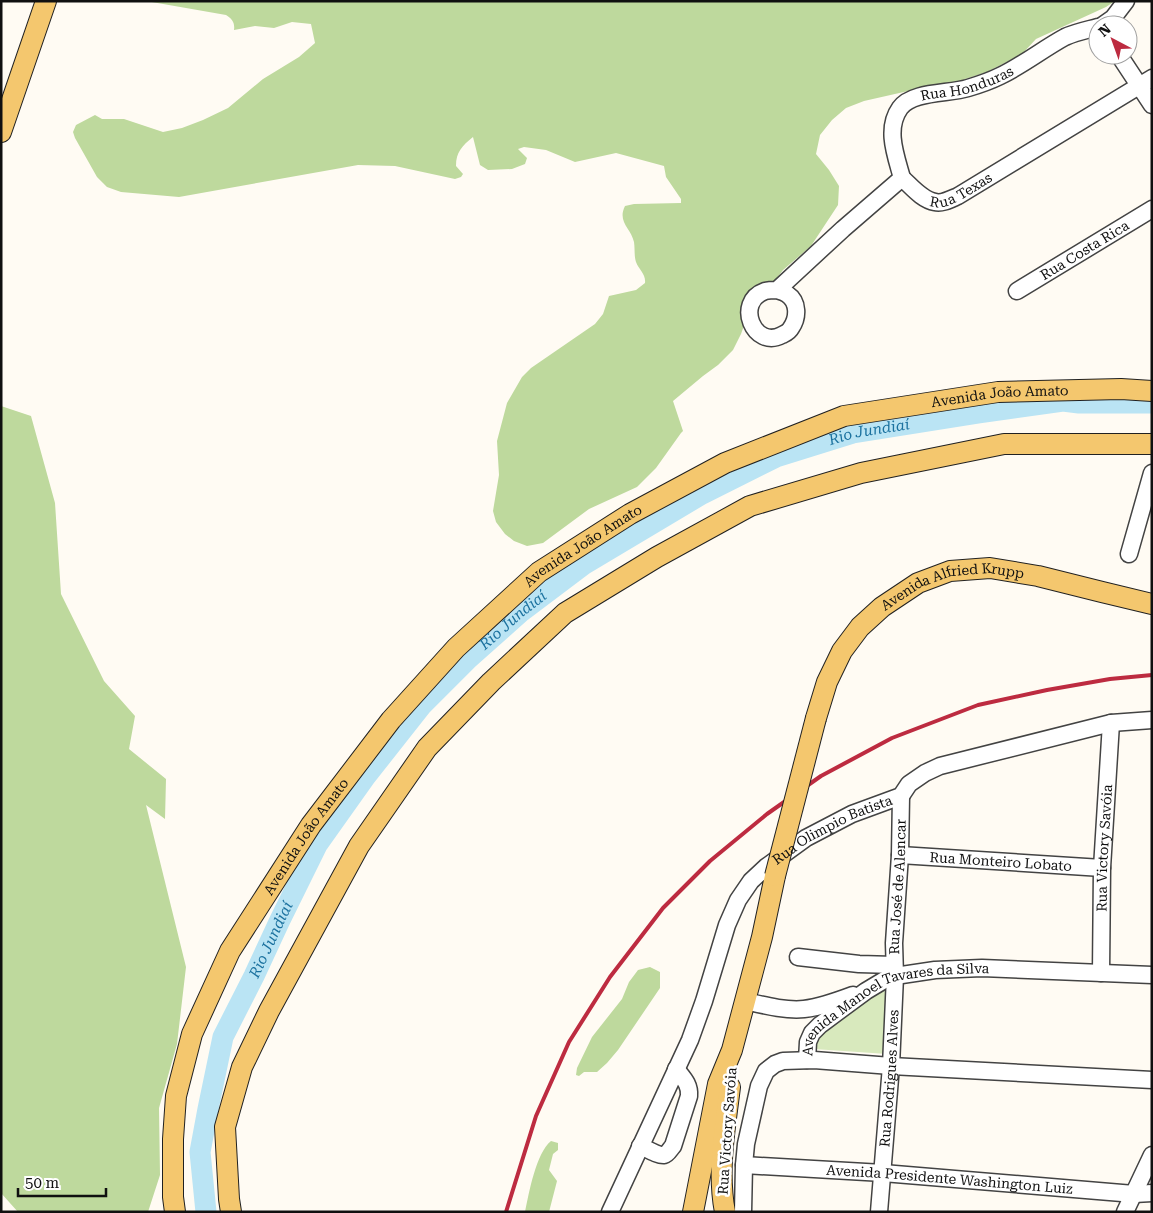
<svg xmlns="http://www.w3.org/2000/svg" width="1153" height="1213" viewBox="0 0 1153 1213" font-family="'Roboto Serif',serif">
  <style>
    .green { fill: #d8e9bd }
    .forest { fill: #bed99d }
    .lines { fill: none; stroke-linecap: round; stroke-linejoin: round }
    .river { stroke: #bae4f4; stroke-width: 21 }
    .minor-casing { stroke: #434343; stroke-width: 19 }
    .major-casing { stroke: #212121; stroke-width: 22 }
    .minor { stroke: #fff; stroke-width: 16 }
    .major { stroke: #f4c76e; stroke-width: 20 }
    .rail { stroke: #bd2b40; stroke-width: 4 }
    .major-bridge-casing { stroke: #212121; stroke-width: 22; stroke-linecap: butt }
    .major-bridge { stroke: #f4c76e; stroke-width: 20 }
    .labels { text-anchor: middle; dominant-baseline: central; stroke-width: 5; stroke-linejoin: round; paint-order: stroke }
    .street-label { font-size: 14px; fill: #101010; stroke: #fff }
    .water-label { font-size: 15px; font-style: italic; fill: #1c729f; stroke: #fff }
  </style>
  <rect width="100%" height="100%" fill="#fffbf3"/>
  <path class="green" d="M 886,986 L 887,1054 L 814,1049 L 811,1040 Z"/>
  <path class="forest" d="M 146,1 L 1115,1 L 1106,7 L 1036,39 L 1022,54 L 987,72 L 965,79 L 950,90 L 917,89 L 864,101 L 846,108 L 832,120 L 820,135 L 816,154 L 829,170 L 839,186 L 838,205 L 811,246 L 783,270 L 747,317 L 741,334 L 733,350 L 718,365 L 703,376 L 673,401 L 683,431 L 681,433 L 656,468 L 637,487 L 589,509 L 543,543 L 527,546 L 514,541 L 505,534 L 496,522 L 493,511 L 499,475 L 497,441 L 507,403 L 522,377 L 531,368 L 595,324 L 603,314 L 609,296 L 636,290 L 645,283 C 646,274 639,270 636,262 C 634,256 635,249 634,242 C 631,228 617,222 625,206 L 634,204 L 681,203 L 681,199 L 666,177 L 664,166 L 616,153 L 575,162 L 546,150 L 524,147 L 518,149 L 527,158 L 525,164 L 512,169 L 488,170 L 480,165 L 473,137 C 462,146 456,152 456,166 L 463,174 L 461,177 L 455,179 L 395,166 L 358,165 L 179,197 L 121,192 L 107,187 L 97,177 L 75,138 L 73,132 L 76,125 L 95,115 L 102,119 L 124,119 L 163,132 L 182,128 L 203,120 L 228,108 L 263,79 L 299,57 L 315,43 L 311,24 L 292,22 L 274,28 L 255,26 L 234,30 C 235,22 232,19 226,15 Z
    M 1,406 L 31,416 L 55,503 L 61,594 L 104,681 L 135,716 L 129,749 L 166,779 L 165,819 L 146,805 L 186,967 L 177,1044 L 159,1108 L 160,1175 L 148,1212 L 18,1212 L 1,1193 Z
    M 650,967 L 660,972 L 660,988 L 618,1050 L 607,1063 L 597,1072 L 584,1072 L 579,1076 L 576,1075 L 577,1068 L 592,1037 L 622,999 L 629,982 L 638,970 Z
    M 551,1141 L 558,1143 L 558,1150 L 553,1154 L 549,1170 L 557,1181 L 549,1212 L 525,1212 C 529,1193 536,1153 551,1141 Z"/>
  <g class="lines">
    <path class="river" id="s1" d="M 206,1212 L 200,1152 L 208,1109 L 223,1037 L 254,976 L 280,920 L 317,845 L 366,776 L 422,705 L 467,660 L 522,611 L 583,565 L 702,494 L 776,457 L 853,433 L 979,413 L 1063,401 L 1079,403 L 1152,403"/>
    <defs>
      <g id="minor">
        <path d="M 1103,25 L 1113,18 L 1126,1"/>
        <path d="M 1119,55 L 1152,105"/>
        <path id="s2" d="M 902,178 C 911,186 922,200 935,202 C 942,204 951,199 958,196 L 1152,78"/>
        <path id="s3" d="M 902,178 C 896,156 885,129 900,108 C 912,91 949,94 968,88 C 978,85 990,81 1000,76 C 1023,65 1043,49 1065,37 C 1076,32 1087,30 1098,27"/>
        <path d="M 777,290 C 780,291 784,292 787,294 C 799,302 798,318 791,328 C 789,332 786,333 782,335 C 754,350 734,302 765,291 C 769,290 773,290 777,290 L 843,229 L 902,178"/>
        <path id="s4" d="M 1017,291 L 1152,209"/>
        <path d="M 1129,554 L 1152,473"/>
        <path id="s5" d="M 900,855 L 1102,868"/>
        <path d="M 798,957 L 859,964 L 894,965"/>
        <path id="s6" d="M 1101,973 L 1102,868 L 1111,723"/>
        <path d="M 745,1001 C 763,1005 786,1011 804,1009 C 821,1007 837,1001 853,995"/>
        <path id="s7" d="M 807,1060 L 808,1042 L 812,1033 L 820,1025 L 866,991 L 886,979 L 895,976 L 935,970 L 982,968 L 1152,975"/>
        <path d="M 640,1146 C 645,1148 659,1156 664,1155 C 668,1154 670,1149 673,1146 L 689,1096 C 690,1084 683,1078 676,1069"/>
        <path id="s8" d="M 744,1165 L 883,1173 L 1134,1194 L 1152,1193"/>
        <path id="s9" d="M 610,1212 L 690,1040 L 704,1001 L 727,925 L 738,900 L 751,881 L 766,867 L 806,838 L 852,814 L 901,796 L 909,784 L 925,773 L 940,766 L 1111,723 L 1152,720"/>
        <path d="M 743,1212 L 744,1165 L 746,1144 L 759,1086 L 766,1071 L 775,1064 L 783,1061 L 814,1060 L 891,1066 L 1152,1080"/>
        <path id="s10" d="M 879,1212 L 891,1066 L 895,976 L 894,943 L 900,855 L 901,796"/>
        <path d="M 1125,1212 L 1152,1155"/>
      </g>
      <g id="major">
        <path d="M 1,132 L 46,1"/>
        <path id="s11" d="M 816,718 L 827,682 L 842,651 L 860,627 L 882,607 L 918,583 L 950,571 L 990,568 L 1038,576 L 1102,592 L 1152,604"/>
        <path id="s12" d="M 175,1212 L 173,1197 L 173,1139 L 176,1096 L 192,1034 L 230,951 L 311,825 L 391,720 L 456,648 L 539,572 L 630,514 L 725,463 L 844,416 L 998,392 L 1121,389 L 1152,391"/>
        <path d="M 231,1212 L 229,1199 L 225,1127 L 242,1067 L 269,1011 L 359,846 L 427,748 L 491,682 L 565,613 L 657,557 L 750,506 L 861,473 L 1004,444 L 1152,444"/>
        <path d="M 693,1212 L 718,1084 L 732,1050 L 745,1001 L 762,937 L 775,876"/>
        <path d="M 725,1212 C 717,1171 725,1128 730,1087"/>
      </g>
    </defs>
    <use href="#minor" class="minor-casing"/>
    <use href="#major" class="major-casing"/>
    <use href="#minor" class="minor"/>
    <use href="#major" class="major"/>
    <path class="rail" d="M 506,1212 L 536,1116 L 569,1042 L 610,977 L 663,908 L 710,861 L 767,814 L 821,776 L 892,738 L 978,705 L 1047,690 L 1110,679 L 1152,675"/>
    <defs>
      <path id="major-bridge" d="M 775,876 L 816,718"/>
    </defs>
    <use href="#major-bridge" class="major-bridge-casing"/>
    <use href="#major-bridge" class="major-bridge"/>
  </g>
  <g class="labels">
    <g class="street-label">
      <text stroke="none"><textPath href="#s3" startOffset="145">Rua Honduras</textPath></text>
      <text stroke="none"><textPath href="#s2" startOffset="70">Rua Texas</textPath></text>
      <text stroke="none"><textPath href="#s4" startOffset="79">Rua Costa Rica</textPath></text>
      <text stroke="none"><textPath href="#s12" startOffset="1264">Avenida João Amato</textPath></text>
      <text stroke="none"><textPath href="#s12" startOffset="814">Avenida João Amato</textPath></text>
      <text stroke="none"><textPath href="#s11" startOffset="208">Avenida Alfried Krupp</textPath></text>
      <text stroke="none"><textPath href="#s9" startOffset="458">Rua Olimpio Batista</textPath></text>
      <text stroke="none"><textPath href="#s12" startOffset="409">Avenida João Amato</textPath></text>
      <text stroke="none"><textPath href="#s6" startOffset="125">Rua Victory Savóia</textPath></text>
      <text stroke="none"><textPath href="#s5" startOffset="101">Rua Monteiro Lobato</textPath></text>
      <text stroke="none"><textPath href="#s10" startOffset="326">Rua José de Alencar</textPath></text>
      <text stroke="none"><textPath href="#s7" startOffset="114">Avenida Manoel Tavares da Silva</textPath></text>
      <text stroke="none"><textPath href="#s10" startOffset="134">Rua Rodrigues Alves</textPath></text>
      <text transform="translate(727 1131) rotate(-86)">Rua Victory Savóia</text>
      <text stroke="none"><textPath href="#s8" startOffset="206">Avenida Presidente Washington Luiz</textPath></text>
    </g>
    <g class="water-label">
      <text stroke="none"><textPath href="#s1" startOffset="1098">Rio Jundiaí</textPath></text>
      <text stroke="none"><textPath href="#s1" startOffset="691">Rio Jundiaí</textPath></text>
      <text stroke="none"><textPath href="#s1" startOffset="286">Rio Jundiaí</textPath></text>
    </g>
  </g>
  <rect width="1153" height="1213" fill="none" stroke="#101010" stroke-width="5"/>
  <g transform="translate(1113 40) rotate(319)"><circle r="24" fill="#ffffff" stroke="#9f9f9f"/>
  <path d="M0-4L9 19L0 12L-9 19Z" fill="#bd2b40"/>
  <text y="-8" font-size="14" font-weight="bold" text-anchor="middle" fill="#101010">N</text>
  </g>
  <path d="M18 1188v8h88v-8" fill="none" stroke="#101010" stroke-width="2.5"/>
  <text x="25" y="1188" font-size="15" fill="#101010" stroke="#ffffff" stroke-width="4" paint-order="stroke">50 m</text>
</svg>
